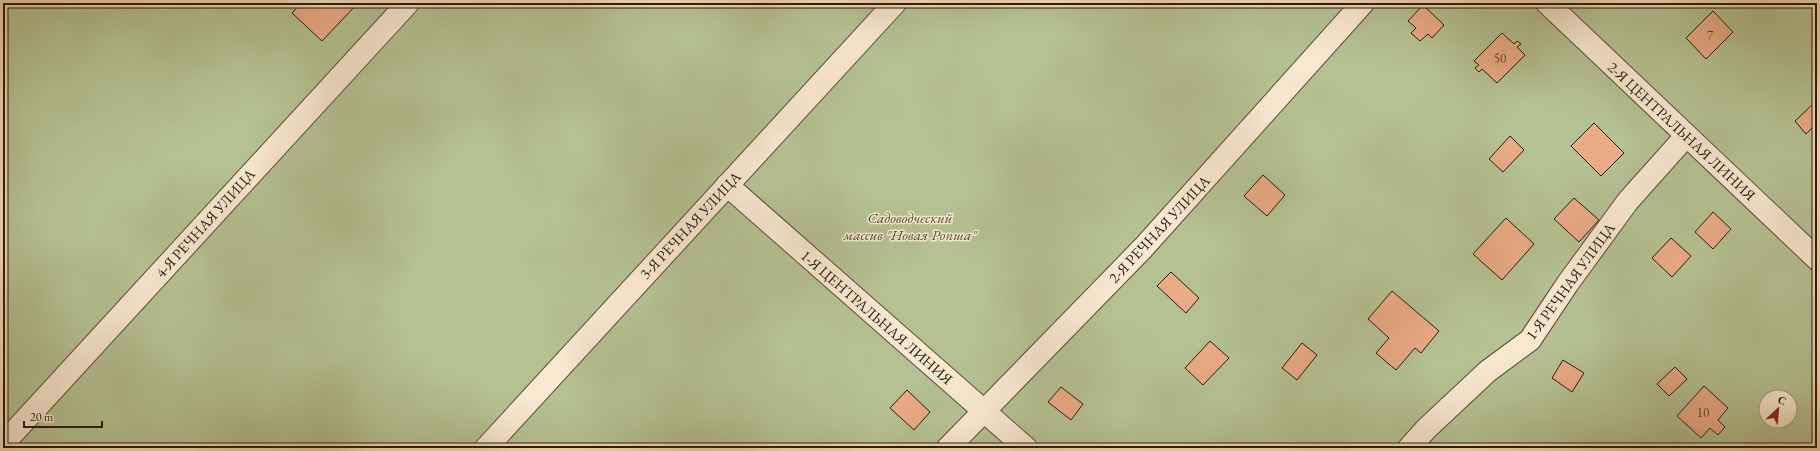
<svg xmlns="http://www.w3.org/2000/svg" width="1820" height="451" viewBox="0 0 1820 451" font-family="'EB Garamond',serif">
  <style>
    .green { fill: #b5c193; stroke: #6e6e52; fill-rule: evenodd }
    .building { fill: #eaab87; stroke: #271b11 }
    .lines { fill: none; stroke-linecap: round; stroke-linejoin: round }
    .street-casing { stroke: #5a4b3a; stroke-width: 24 }
    .street { stroke: #f8e8d0; stroke-width: 22 }
    .labels { text-anchor: middle; dominant-baseline: central; stroke-width: 3; stroke-linejoin: round; paint-order: stroke }
    .number-label { font-size: 13px; fill: #583f2e }
    .street-label { font-size: 15px; fill: #271b11; stroke: #f8e8d0 }
    .park-label { font-size: 15px; font-style: italic; fill: #524d38; stroke: #f8e8d0 }
  </style>
  <rect width="100%" height="100%" fill="#f5dbb6"/>
  <filter id="stains"><feTurbulence type="fractalNoise" baseFrequency=".005" numOctaves="4"/><feColorMatrix values="0 0 0 0 .2 0 0 0 0 .09 0 0 0 0 .02 0 0 0 .5 -.17"/></filter>
  <radialGradient id="worn" r=".72"><stop offset=".6" stop-color="#630" stop-opacity="0"/><stop offset="1" stop-color="#630" stop-opacity=".3"/></radialGradient>
  <path class="green" d="M 3,3 L 1817,3 L 1817,448 L 3,448 ZM 1766,397 L 1790,397 L 1790,421 L 1766,421 Z"/>
  <path class="building" d="M 301,3 L 358,3 L 322,41 L 292,13 Z
    M 1423,5 L 1444,25 L 1432,38 L 1428,34 L 1420,41 L 1411,33 L 1416,28 L 1408,21 Z
    M 1713,11 L 1733,32 L 1706,59 L 1686,38 Z
    M 1502,33 L 1514,44 L 1517,41 L 1521,44 L 1517,47 L 1525,55 L 1497,83 L 1482,69 L 1479,72 L 1475,68 L 1479,65 L 1474,61 Z
    M 1813,104 L 1817,109 L 1817,123 L 1806,134 L 1795,121 Z
    M 1594,123 L 1624,153 L 1601,176 L 1571,146 Z
    M 1510,136 L 1524,150 L 1503,172 L 1489,159 Z
    M 1263,175 L 1285,195 L 1267,216 L 1244,196 Z
    M 1574,198 L 1599,220 L 1579,242 L 1554,219 Z
    M 1713,212 L 1731,229 L 1713,249 L 1695,232 Z
    M 1506,218 L 1534,244 L 1502,280 L 1473,254 Z
    M 1671,238 L 1691,256 L 1672,277 L 1652,258 Z
    M 1171,272 L 1199,298 L 1186,313 L 1157,286 Z
    M 1392,291 L 1439,331 L 1421,353 L 1415,348 L 1396,370 L 1376,353 L 1389,338 L 1368,319 Z
    M 1210,341 L 1229,358 L 1203,385 L 1185,368 Z
    M 1302,343 L 1317,355 L 1297,380 L 1282,368 Z
    M 1563,360 L 1584,373 L 1572,392 L 1552,378 Z
    M 1675,367 L 1687,379 L 1669,396 L 1657,384 Z
    M 1704,386 L 1728,408 L 1718,420 L 1725,427 L 1718,435 L 1710,428 L 1701,438 L 1677,416 Z
    M 1061,387 L 1083,404 L 1071,420 L 1048,402 Z
    M 907,390 L 930,412 L 914,430 L 890,408 Z"/>
  <g class="lines">
    <defs>
      <path id="street" d="M 1547,3 L 1817,259
        M 727,185 L 1026,448
        M 3,444 L 408,3
        M 486,448 L 895,3
        M 948,448 L 1143,248 L 1363,3
        M 1409,448 L 1426,429 L 1488,371 L 1530,340 L 1568,283 L 1628,201 L 1686,136"/>
    </defs>
    <use href="#street" class="street-casing"/>
    <use href="#street" class="street"/>
  </g>
  <g class="labels">
    <g class="number-label">
      <text x="1710" y="35">7</text>
      <text x="1500" y="58">50</text>
      <text x="1703" y="412">10</text>
    </g>
    <g class="street-label">
      <text transform="translate(1682 131) rotate(43)">2-Я ЦЕНТРАЛЬНАЯ ЛИНИЯ</text>
      <text transform="translate(205 223) rotate(-48)">4-Я РЕЧНАЯ УЛИЦА</text>
      <text transform="translate(690 225) rotate(-47)">3-Я РЕЧНАЯ УЛИЦА</text>
      <text transform="translate(1159 229) rotate(-47)">2-Я РЕЧНАЯ УЛИЦА</text>
      <text transform="translate(1570 281) rotate(-54)">1-Я РЕЧНАЯ УЛИЦА</text>
      <text transform="translate(877 317) rotate(41)">1-Я ЦЕНТРАЛЬНАЯ ЛИНИЯ</text>
    </g>
    <g class="park-label">
      <text x="910" y="217">Садоводческий<tspan x="910" dy="17">массив "Новая Ропша"</tspan></text>
    </g>
  </g>
  <rect width="1820" height="451" fill="none" stroke="#f5dbb6" stroke-width="16"/>
  <rect x="4" y="4" width="1812" height="443" fill="none" stroke="#271b11" stroke-width="2"/>
  <rect x="8" y="8" width="1804" height="435" fill="none" stroke="#271b11"/>
  <g transform="translate(1778 409) rotate(26)"><circle r="19" fill="#f8e8d0" stroke="#a49684"/>
  <path d="M0-3L7 15L0 10L-7 15Z" fill="#8f2418"/>
  <text y="-6" font-size="11" font-weight="bold" text-anchor="middle" fill="#271b11">С</text>
  </g>
  <path d="M24 421v6h78v-6" fill="none" stroke="#271b11" stroke-width="2"/>
  <text x="30" y="421" font-size="12" fill="#271b11" stroke="#f8e8d0" stroke-width="3" paint-order="stroke">20 m</text>
  <rect width="100%" height="100%" filter="url(#stains)"/>
  <rect width="100%" height="100%" fill="url(#worn)"/>
</svg>
